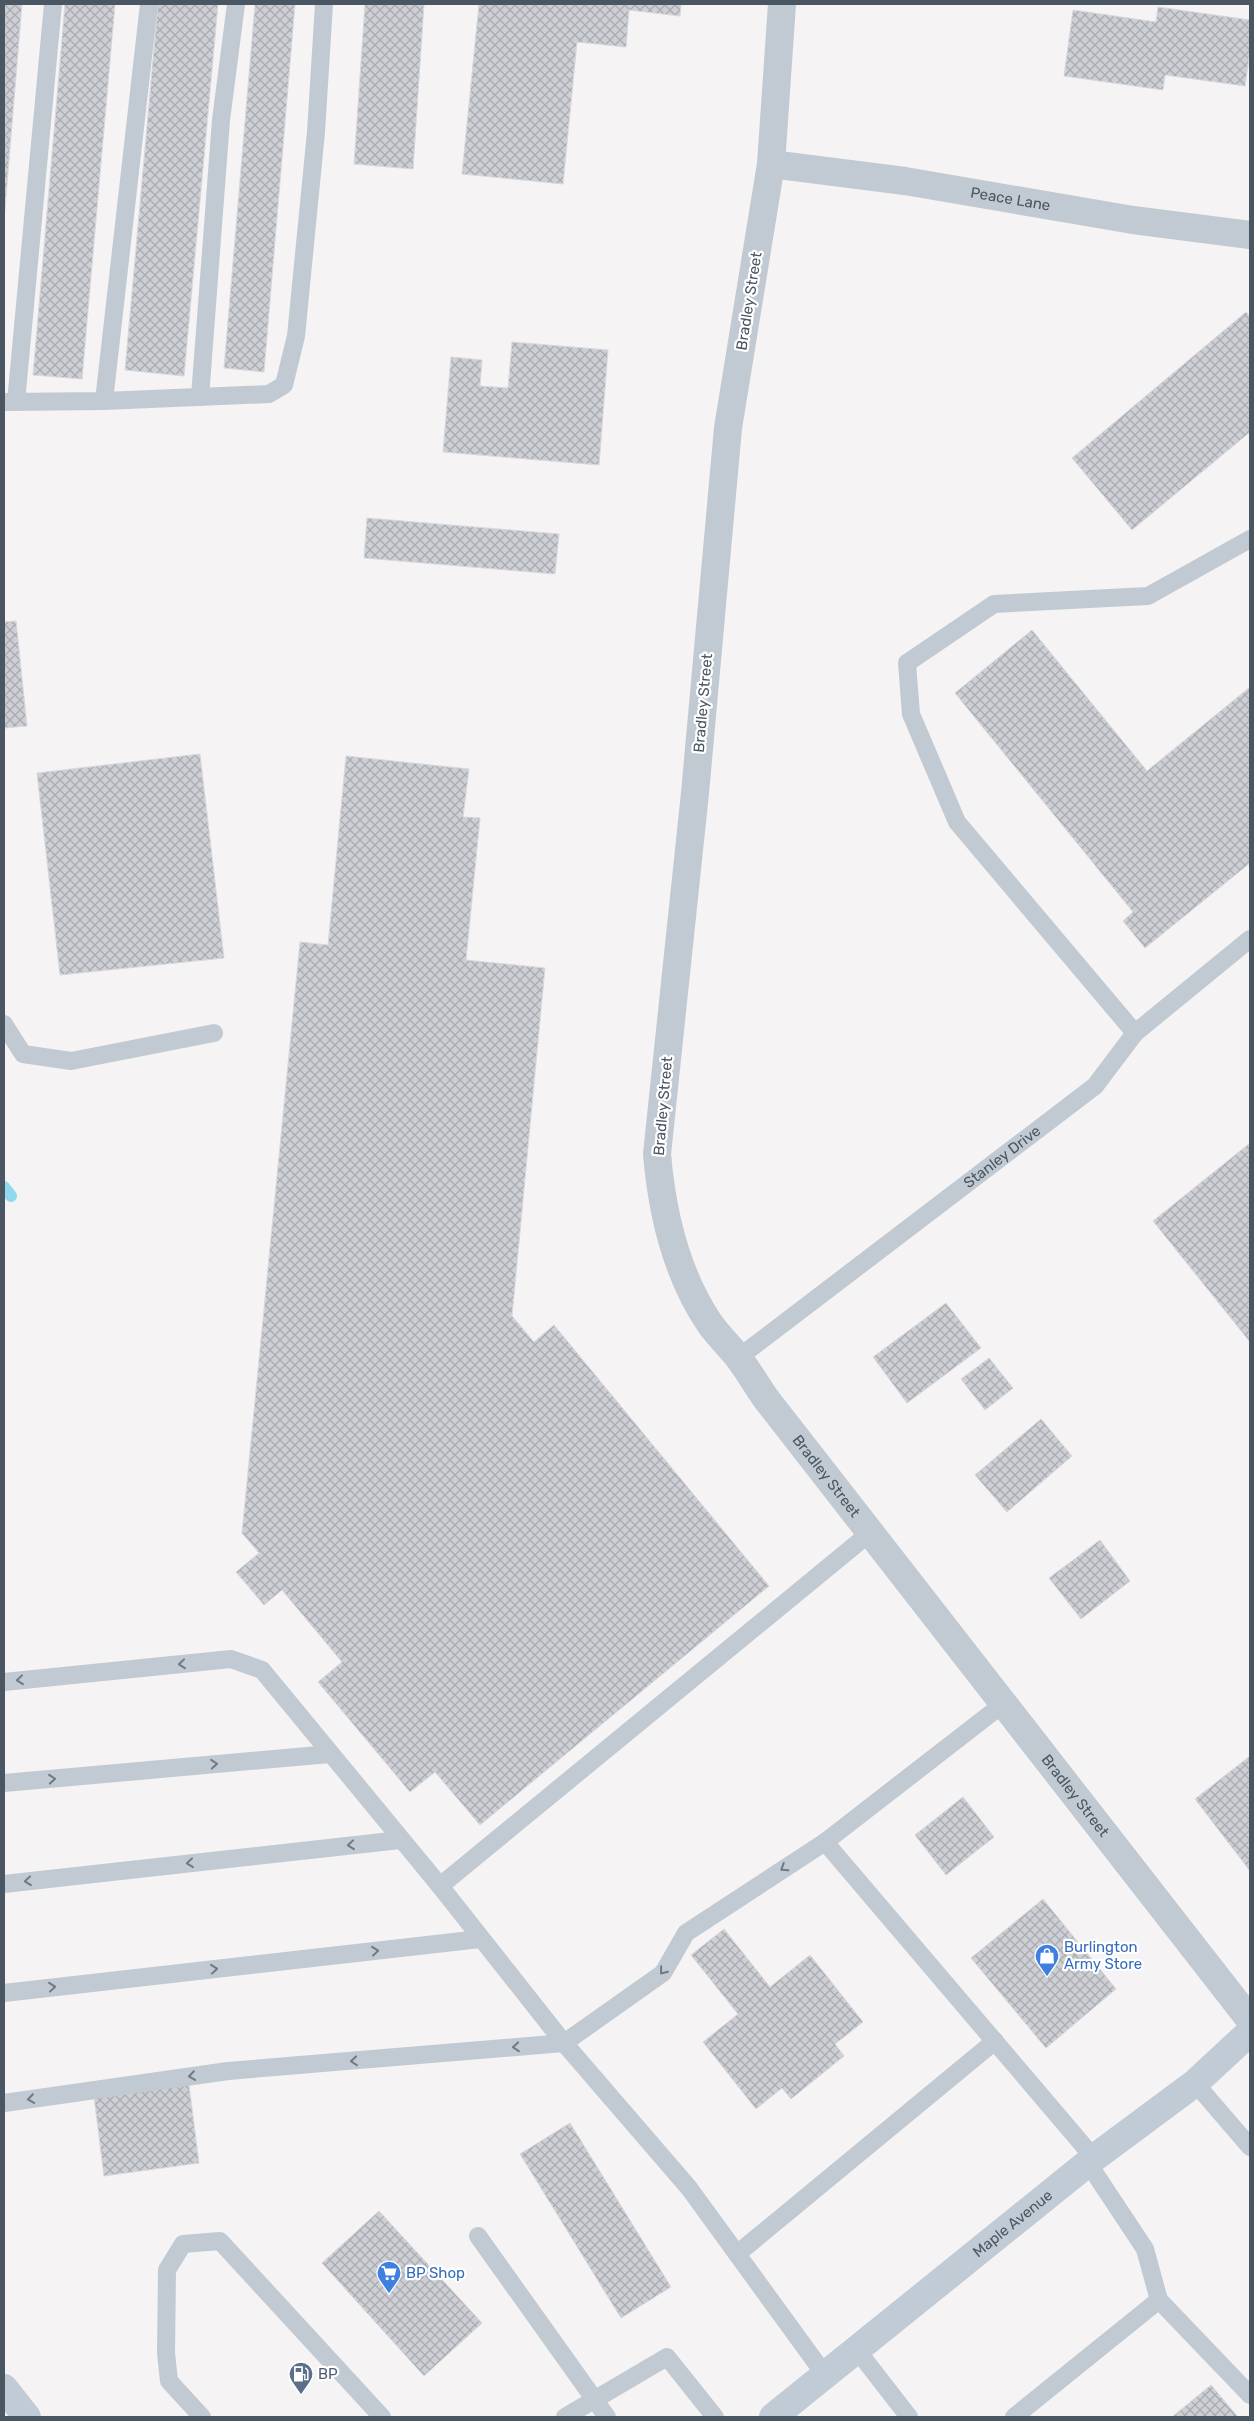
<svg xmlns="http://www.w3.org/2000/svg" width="1254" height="2421" viewBox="0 0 1254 2421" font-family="Rubik,sans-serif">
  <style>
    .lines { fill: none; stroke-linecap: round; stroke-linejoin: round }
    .stream { stroke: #90daee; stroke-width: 12 }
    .building { fill: url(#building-cross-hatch); stroke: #d7d9de }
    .service { stroke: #c1cad2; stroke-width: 18 }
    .minor { stroke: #c1cad2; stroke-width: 28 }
    .secondary { stroke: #c1cbd6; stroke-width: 28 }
    .oneway { stroke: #6e7983 }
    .labels { text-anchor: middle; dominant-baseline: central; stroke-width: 4.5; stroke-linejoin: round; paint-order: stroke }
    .street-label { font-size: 15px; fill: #4a5661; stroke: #fff }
    .shop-label { font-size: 15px; fill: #366cbe; stroke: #fff; text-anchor: start }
    .service-label { font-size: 15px; fill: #4e5e75; stroke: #fff; text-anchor: start }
  </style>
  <defs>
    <pattern id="building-cross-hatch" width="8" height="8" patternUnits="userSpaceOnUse" patternTransform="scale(1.25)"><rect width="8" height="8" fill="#cdcfd5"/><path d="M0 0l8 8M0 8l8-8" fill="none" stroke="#a8abb0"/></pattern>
  </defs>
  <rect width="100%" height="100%" fill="#f5f3f3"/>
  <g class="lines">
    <path class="stream" d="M 4,1187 L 11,1196"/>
  </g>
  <path class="building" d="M 4,4 L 22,4 L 4,220 Z
    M 65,4 L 115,4 L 82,379 L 33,375 Z
    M 158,4 L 218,4 L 184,376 L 125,370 Z
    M 255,4 L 295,4 L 264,372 L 224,368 Z
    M 365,4 L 424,4 L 413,169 L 354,164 Z
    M 479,4 L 681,4 L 680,16 L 629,10 L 626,47 L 577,42 L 563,184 L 462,174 Z
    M 1158,7 L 1250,20 L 1250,51 L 1245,86 L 1165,75 L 1163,90 L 1064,76 L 1073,10 L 1156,22 Z
    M 1246,312 L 1250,317 L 1250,432 L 1132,530 L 1072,458 Z
    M 512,342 L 608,350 L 599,465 L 443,452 L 451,357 L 482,360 L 480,386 L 508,388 Z
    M 367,518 L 559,534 L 555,574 L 364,558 Z
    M 16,621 L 27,726 L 4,728 L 4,622 Z
    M 1032,630 L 1147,771 L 1250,687 L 1250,863 L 1145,948 L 1123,921 L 1133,912 L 955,693 Z
    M 200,754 L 224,958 L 60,975 L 37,773 Z
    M 346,756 L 469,769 L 463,817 L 480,818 L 466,960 L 545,968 L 512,1316 L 534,1342 L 554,1325 L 769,1586 L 480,1825 L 435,1772 L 410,1792 L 318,1682 L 342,1662 L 282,1590 L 264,1605 L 236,1572 L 259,1553 L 242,1533 L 300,942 L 328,945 Z
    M 1250,1143 L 1250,1342 L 1153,1221 Z
    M 946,1303 L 981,1348 L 907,1403 L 873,1357 Z
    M 989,1358 L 1013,1388 L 985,1410 L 961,1379 Z
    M 1041,1419 L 1072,1456 L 1007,1512 L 975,1475 Z
    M 1100,1540 L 1130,1581 L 1081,1619 L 1049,1578 Z
    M 1250,1756 L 1250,1871 L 1195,1799 Z
    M 963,1797 L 994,1837 L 946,1875 L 915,1835 Z
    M 1043,1899 L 1116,1989 L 1046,2048 L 971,1958 Z
    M 724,1929 L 770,1987 L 810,1955 L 863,2022 L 835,2044 L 844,2056 L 791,2099 L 782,2088 L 756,2109 L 703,2042 L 738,2014 L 691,1955 Z
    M 189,2085 L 199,2163 L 104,2176 L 94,2097 Z
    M 570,2123 L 671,2287 L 621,2318 L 520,2154 Z
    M 379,2211 L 482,2323 L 424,2376 L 322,2263 Z
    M 1211,2385 L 1238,2417 L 1172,2417 Z"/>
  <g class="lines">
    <g class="service">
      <path d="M 200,397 L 221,120 L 236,4"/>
      <path d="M 104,401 L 149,4"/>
      <path d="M 4,402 L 104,401 L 269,394 L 284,385 L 296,336 L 316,132 L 324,4"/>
      <path d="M 16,402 L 53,4"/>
      <path d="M 4,1024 L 23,1054 L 71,1061 L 214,1033"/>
      <path d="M 1135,1033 L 957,822 L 911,714 L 907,663 L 994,604 L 1148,596 L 1250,539"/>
      <path id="s1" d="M 738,1358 L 1095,1086 L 1135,1033 L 1250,939"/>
      <path d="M 4,1682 L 231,1659 L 262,1670 L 440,1886 L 564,2043 L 689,2188 L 825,2375"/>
      <path d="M 4,1783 L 330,1754"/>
      <path d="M 825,1842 L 1094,2158"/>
      <path d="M 4,1884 L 400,1840"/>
      <path d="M 440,1886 L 871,1532"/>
      <path d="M 4,1993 L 480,1939"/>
      <path d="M 1195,2083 L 1250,2147"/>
      <path d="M 4,2103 L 228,2071 L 564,2043 L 663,1973 L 686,1933 L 825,1842 L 1003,1704"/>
      <path d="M 478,2236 L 607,2417"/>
      <path d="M 737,2254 L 995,2041"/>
      <path d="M 1159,2300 L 1250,2395"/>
      <path d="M 857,2350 L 909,2417"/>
      <path d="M 202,2417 L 169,2381 L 166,2353 L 167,2270 L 183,2244 L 220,2241 L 382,2417"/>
      <path d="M 565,2417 L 667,2357 L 715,2417"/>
      <path d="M 1014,2417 L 1159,2300 L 1145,2249 L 1088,2163"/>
    </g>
    <g class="minor">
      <path id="s2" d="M 782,4 L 771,164 L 728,428 L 695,793 L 657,1154 C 662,1213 676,1274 710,1324 C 718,1335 728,1345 737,1356 C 748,1370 757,1386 767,1400 L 1250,2020"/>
      <path id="s3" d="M 771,164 L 905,181 L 1133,220 L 1250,235"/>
    </g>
    <g class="secondary">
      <path d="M 4,2388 L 27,2417"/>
      <path id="s4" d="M 773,2417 L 1094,2158 L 1195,2083 L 1250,2032"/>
    </g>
  </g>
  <defs><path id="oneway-chevron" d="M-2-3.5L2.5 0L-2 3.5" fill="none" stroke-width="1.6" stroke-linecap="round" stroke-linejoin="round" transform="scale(1.25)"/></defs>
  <g class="oneway">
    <use href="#oneway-chevron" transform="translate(182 1664) rotate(174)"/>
    <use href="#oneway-chevron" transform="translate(20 1680) rotate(174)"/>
    <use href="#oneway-chevron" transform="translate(214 1764) rotate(-5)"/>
    <use href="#oneway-chevron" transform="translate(52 1779) rotate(-5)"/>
    <use href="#oneway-chevron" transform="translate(351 1845) rotate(174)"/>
    <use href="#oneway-chevron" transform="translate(190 1863) rotate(174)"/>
    <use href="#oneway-chevron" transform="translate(784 1868) rotate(147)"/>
    <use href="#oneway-chevron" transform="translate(28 1881) rotate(174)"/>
    <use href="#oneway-chevron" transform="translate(375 1951) rotate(-6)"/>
    <use href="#oneway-chevron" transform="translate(214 1969) rotate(-6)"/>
    <use href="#oneway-chevron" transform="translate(663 1971) rotate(129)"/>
    <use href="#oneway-chevron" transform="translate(52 1987) rotate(-6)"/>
    <use href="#oneway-chevron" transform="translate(516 2047) rotate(175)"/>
    <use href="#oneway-chevron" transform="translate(354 2061) rotate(175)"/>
    <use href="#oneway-chevron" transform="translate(192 2076) rotate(172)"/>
    <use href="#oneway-chevron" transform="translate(31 2099) rotate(172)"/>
  </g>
  <defs>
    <symbol id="shop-pin" viewBox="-11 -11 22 30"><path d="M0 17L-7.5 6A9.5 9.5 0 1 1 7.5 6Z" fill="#3f7fe0" stroke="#fff"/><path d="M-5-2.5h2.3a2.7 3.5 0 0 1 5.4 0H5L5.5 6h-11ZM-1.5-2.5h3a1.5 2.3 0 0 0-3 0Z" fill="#fff"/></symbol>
    <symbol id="supermarket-pin" viewBox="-11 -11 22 30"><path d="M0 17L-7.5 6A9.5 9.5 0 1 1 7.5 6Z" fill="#3f7fe0" stroke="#fff"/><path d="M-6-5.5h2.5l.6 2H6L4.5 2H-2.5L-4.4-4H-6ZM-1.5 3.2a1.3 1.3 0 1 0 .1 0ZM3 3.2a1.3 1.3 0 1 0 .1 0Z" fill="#fff"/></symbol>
    <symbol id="fuel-pin" viewBox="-11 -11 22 30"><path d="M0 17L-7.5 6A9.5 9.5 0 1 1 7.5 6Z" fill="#5c6f8a" stroke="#fff"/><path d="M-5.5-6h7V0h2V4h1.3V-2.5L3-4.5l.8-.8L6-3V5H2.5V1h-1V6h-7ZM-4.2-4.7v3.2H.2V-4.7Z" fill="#fff"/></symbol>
  </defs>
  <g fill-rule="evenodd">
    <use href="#shop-pin" x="1033" y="1942" width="28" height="38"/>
    <use href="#supermarket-pin" x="375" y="2259" width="28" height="38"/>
    <use href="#fuel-pin" x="287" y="2360" width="28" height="38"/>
  </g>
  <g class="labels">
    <g class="street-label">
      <text stroke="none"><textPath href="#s3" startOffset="242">Peace Lane</textPath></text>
      <text transform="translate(749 301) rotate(-81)">Bradley Street</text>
      <text transform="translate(703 703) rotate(-85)">Bradley Street</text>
      <text transform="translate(663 1106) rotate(-85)">Bradley Street</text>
      <text stroke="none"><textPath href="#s1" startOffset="332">Stanley Drive</textPath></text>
      <text stroke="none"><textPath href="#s2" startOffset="1529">Bradley Street</textPath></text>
      <text stroke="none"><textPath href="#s2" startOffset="1934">Bradley Street</textPath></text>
      <text stroke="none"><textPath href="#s4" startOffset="308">Maple Avenue</textPath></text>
    </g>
    <g class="shop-label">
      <text x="1064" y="1947">Burlington<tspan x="1064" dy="17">Army Store</tspan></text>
      <text x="406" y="2273">BP Shop</text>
    </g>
    <g class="service-label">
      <text x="318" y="2374">BP</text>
    </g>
  </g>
  <rect width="1254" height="2421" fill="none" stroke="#4a5661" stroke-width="10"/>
</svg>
